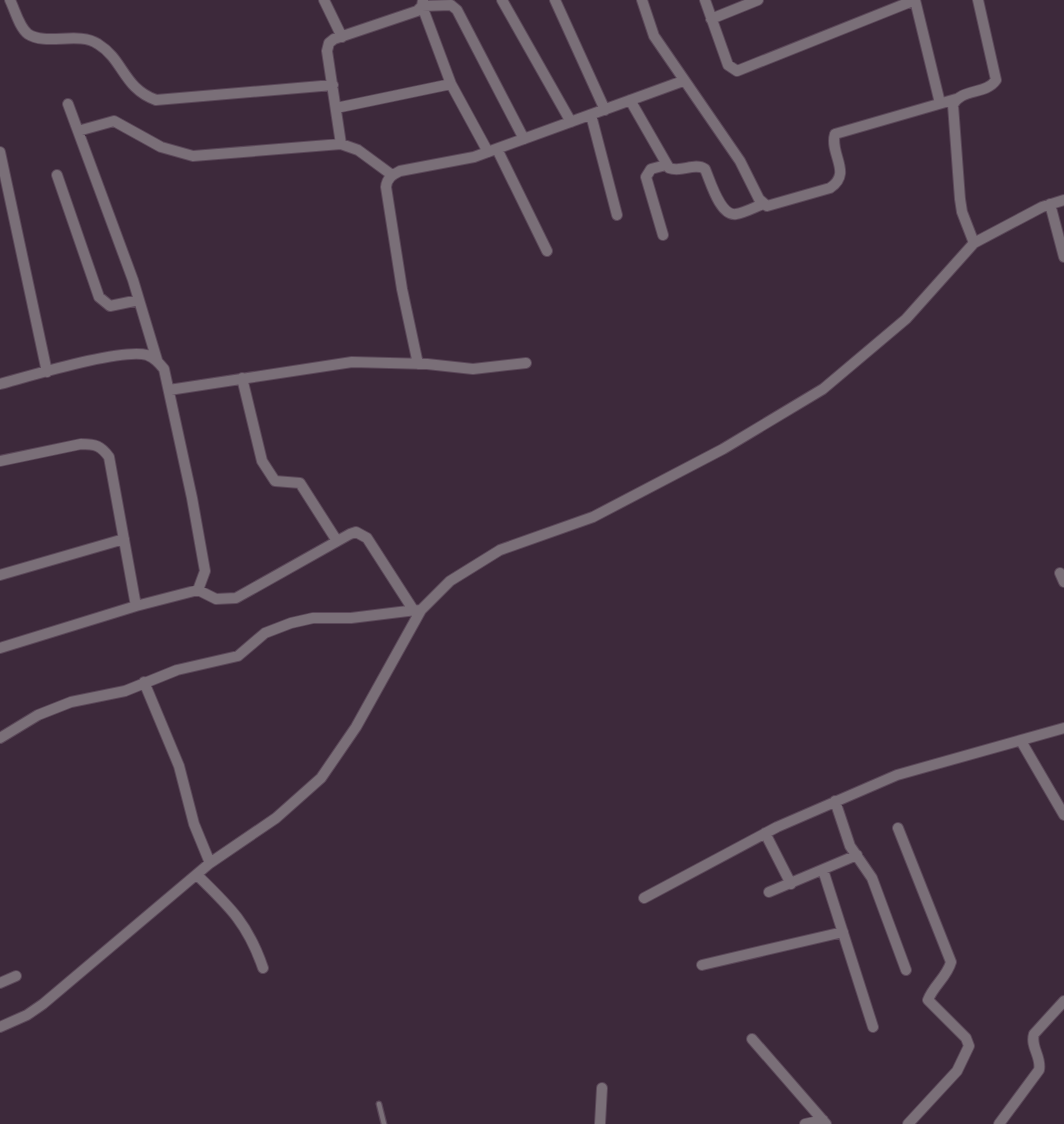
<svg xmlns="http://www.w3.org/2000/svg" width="1064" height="1124" viewBox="0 0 1064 1124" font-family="'DejaVu Sans',sans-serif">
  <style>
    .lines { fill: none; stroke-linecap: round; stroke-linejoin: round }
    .service-casing { stroke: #5b4859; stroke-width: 7 }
    .minor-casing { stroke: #5b4859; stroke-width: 12 }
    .service { stroke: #7a6f78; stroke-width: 4.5 }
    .minor { stroke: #7a6f78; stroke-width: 10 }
  </style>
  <rect width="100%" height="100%" fill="#3d293b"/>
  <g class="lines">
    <defs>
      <path id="service" d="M 379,1104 L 384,1124"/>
      <path id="minor" d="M 10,0 C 15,10 19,27 28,34 C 46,46 79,31 98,44 C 124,60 123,88 156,100 L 333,85
        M 324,0 L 342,37
        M 502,0 L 571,122
        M 555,0 L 605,110
        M 642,0 L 654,36 L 740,161 L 759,199 L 767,206 L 830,188 C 853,173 829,154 835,134 L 956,99
        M 705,0 L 728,65 L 737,71 L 915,0
        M 915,0 L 940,103
        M 711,19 L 758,0
        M 630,100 L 669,168 C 682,173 694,162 705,169 C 710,180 720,217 736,214 C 744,213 755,207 763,204
        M 68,104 L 133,280 L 157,360
        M 336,108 L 451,84
        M 591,115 L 617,215
        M 78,131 L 114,121 L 161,147 L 193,156 L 341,144 L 358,150 L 392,175
        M 341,144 L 327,51 L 329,43 L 334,39 L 417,11 L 422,6 L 423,0
        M 497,149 L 547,251
        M 0,152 L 47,372
        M 488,152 L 451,84 L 422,6 L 451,5 L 457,10 L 524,139
        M 57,175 L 99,297 L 110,306 L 139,300
        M 1050,204 L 1064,257
        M 663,235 L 646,177 L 651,169 L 666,165
        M 974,243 L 962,212 L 960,199 L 953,105 C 961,88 986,95 996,80 L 978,0
        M 418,364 L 402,289 L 386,187 C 387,178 392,175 400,171 L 474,157 L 683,81
        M 242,378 L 262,461 L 275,481 L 300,483 L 337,541
        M 0,384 C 30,376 121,348 147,355 C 155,358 159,363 164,369 L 192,498 L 205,571 L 198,590
        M 169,390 L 352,362 L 427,364 L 473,369 L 526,363
        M 0,461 L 81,444 C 96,444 101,446 109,457 L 136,606
        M 1060,573 L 1064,582
        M 0,575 L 124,539
        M 0,648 L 136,606 L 198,590 L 216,599 L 236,598 L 350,534 L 356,532 L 367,538 L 414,611
        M 144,682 L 179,766 L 194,824 L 210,863
        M 0,738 L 38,715 L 71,702 L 125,691 L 177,670 L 238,656 L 265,633 L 291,623 L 313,618 L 351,618 L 416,610
        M 1021,741 L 1064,815
        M 835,801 L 850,846 L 872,878 L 906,970
        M 898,828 L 951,962 C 947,977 933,986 928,1000 L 966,1038 L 969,1046 L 957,1071 L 908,1124
        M 765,833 L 791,884
        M 823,870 L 873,1027
        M 197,875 C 230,907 248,924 263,968
        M 769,892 L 857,855
        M 644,898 L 777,827 L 897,775 L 1064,728
        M 702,965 L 843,932
        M 0,983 L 16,976
        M 0,1027 L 27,1015 L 43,1004 L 210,863 L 276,818 L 321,778 L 356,727 L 421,610 L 450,581 L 500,550 L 593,517 L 723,449 L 823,389 L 906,319 L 974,243 L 1042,207 L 1064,200
        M 752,1039 L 826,1124
        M 600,1124 L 602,1088
        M 805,1124 L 823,1120
        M 999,1124 L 1039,1070 C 1042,1057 1030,1047 1034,1034 L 1064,1001"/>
    </defs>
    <use href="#service" class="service-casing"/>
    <use href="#minor" class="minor-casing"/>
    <use href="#service" class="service"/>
    <use href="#minor" class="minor"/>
  </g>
</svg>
